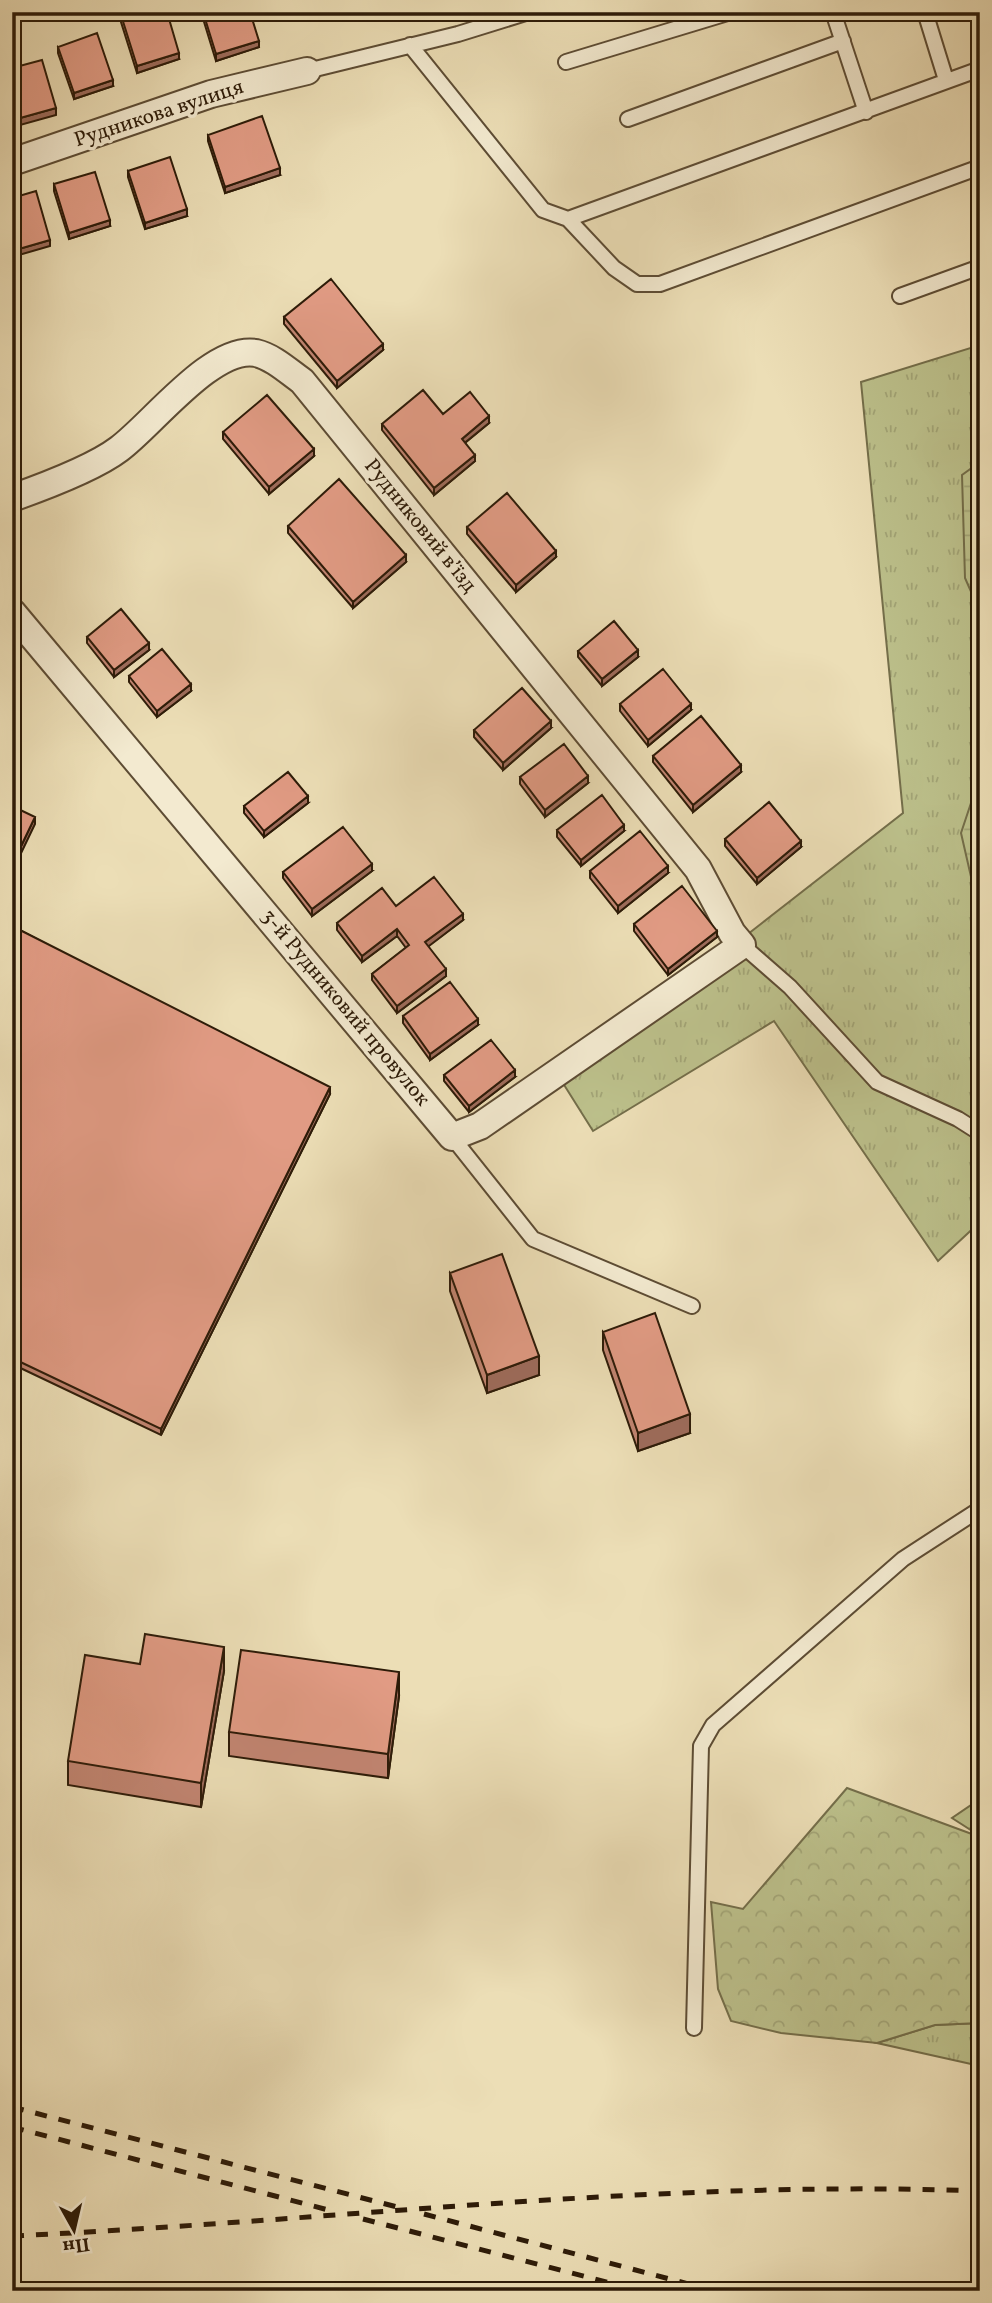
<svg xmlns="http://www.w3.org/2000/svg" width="992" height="2303" font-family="Vollkorn,serif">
<defs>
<pattern id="grass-tufts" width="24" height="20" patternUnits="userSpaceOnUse" patternTransform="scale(1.75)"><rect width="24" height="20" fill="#bcc08b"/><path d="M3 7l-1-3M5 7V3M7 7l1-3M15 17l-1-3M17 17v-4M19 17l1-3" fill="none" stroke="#a2a476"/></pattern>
<pattern id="forest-crowns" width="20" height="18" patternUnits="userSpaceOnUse" patternTransform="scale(1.75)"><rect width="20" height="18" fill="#bcc08b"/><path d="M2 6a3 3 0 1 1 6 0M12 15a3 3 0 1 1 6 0" fill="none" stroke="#a2a476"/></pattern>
<pattern id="wetland-marsh" width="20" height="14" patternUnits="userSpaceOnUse" patternTransform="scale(1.75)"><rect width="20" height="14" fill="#bcc08b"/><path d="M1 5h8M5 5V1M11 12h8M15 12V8" fill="none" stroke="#a2a476"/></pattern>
</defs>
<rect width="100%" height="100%" fill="#ecdeb6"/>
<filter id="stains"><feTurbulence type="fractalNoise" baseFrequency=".00286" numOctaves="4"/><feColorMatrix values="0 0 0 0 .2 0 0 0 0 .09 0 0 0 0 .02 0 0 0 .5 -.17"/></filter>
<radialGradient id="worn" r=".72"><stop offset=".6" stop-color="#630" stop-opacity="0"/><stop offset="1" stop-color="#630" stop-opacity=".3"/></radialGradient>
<path fill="url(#grass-tufts)" stroke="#746e4a" stroke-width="2" d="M980 345V1222L938 1261 774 1021 593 1131 561 1080 903 813 861 382Z
M980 1799V1836L952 1818Z
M980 2023V2066L877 2043 935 2025Z"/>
<path fill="url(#forest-crowns)" stroke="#746e4a" stroke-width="2" d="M847 1788 980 1837V2023L935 2025 877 2043 781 2033 731 2021 718 1989 711 1902 743 1909Z"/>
<path fill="url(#wetland-marsh)" stroke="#746e4a" stroke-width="2" d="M980 462V612L965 578 962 475Z
M980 776V916L961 833Z"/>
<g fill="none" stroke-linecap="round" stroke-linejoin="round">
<defs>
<path id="lane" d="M833 12 866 112
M925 12 946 80
M410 45 543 210 568 219 614 268 637 284H660L980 167
M566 62 731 12
M307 71 458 34 529 12
M628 119 843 41
M568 219 980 69
M900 296 980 267
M742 945 790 987 877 1082 958 1119 980 1133
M452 1137 533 1239 692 1306
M694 2028 701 1746 713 1725 903 1559 980 1509"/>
<path id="street" d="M12 162 211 94 307 71
M12 498C43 487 94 468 119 449 152 425 212 345 256 353 273 357 288 371 302 381L698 869 732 933 742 945 480 1126 452 1137 12 612"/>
</defs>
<use href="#lane" stroke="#5d4c34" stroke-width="18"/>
<use href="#street" stroke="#5d4c34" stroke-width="30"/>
<use href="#lane" stroke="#f3ead0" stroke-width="14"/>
<use href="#street" stroke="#f3ead0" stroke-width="26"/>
<path stroke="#2d1b08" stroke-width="5" stroke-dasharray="12 12" stroke-linecap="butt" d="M12 2107 401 2208
M12 2127 336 2212
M424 2214 715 2291
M363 2219 641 2291
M12 2236C335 2221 657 2179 980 2191"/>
</g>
<path fill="#c28572" stroke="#2d1b08" stroke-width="2" d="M201 12H250L259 47 216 61Z
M121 15 179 59 137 73 121 22Z
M58 47 113 86 74 99 58 53Z
M208 135 280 175 225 193 208 141Z
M128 171 187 216 145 229 128 177Z
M54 184 110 226 69 239 54 191Z
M284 317 383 350 337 388 284 324Z
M443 414 489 423 465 443 475 461 434 495 382 430V424Z
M223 432 314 456 269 494 223 439Z
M288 526 406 562 353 608 288 533Z
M467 527 556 557 516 592 467 534Z
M87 637 149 650 114 677 87 643Z
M578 651 638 657 602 686 578 657Z
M129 676 191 691 157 717 129 682Z
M620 704 691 710 648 746 620 711Z
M551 728 503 770 474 737V730Z
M653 756 741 772 693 812 653 762Z
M520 777 588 783 545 817 520 784Z
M308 803 264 837 244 813V806Z
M557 830 624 831 581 866 557 837Z
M725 839 801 847 757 884 725 846Z
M372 871 312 916 283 878V872Z
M590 871 668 873 618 913 590 878Z
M396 906 463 920 428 946 446 976 397 1013 372 980V974L406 948 397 936 362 962 337 930V923Z
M634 924 717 937 668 975 634 931Z
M12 926 330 1094 161 1435 12 1364Z
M403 1016 478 1025 430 1060 403 1023Z
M444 1075 515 1077 469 1112 444 1081Z
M450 1273 539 1375 487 1393 450 1291Z
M603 1332 690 1433 638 1451 603 1350Z
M140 1664 224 1671 201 1807 68 1785V1761Z
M399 1696 388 1778 229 1756V1732Z"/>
<path fill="#9e6c5c" stroke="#2d1b08" stroke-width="2" d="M259 41V47L216 61V54Z
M179 53V59L137 73V66Z
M113 80V86L74 99V93Z
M56 108V115L13 127V120Z
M280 168V175L225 193V187Z
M187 209V216L145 229V223Z
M110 220V226L69 239V233Z
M50 240V246L12 257V251Z
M383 344V350L337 388V381Z
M489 416V423L462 445V439Z
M314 449V456L269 494V487Z
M475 455V461L434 495V488Z
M556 551V557L516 592V585Z
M406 555V562L353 608V602Z
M149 643V650L114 677V670Z
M638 650V657L602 686V679Z
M191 684V691L157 717V711Z
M691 704V710L648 746V740Z
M551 721V728L503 770V763Z
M741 765V772L693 812V805Z
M588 776V783L545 817V810Z
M308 796V803L264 837V831Z
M35 817V824L12 872V865Z
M624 825V831L581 866V860Z
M801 841V847L757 884V878Z
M372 864V871L312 916V909Z
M668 866V873L618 913V906Z
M463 914V920L425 949V942Z
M397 929V936L362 962V956Z
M717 931V937L668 975V969Z
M446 969V976L397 1013V1006Z
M478 1019V1025L430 1060V1054Z
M515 1070V1077L469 1112V1106Z
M330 1087V1094L161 1435V1429Z
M539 1356V1375L487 1393V1375Z
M690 1414V1433L638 1451V1433Z
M224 1647V1671L201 1807V1783Z
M399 1672V1696L388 1778V1754Z"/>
<path fill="#e19b84" stroke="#2d1b08" stroke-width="2" d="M130 12H167L179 53 137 66 121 15Z
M203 12H250L259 41 216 54Z
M97 33 113 80 74 93 58 47Z
M42 60 56 108 13 120 12 68Z
M262 116 280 168 225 187 208 135Z
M170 157 187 209 145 223 128 171Z
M95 172 110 220 69 233 54 184Z
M36 191 50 240 12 251V198Z
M331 279 383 344 337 381 284 317Z
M423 390 443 414 470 392 489 416 462 439 475 455 434 488 382 424Z
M267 395 314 449 269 487 223 432Z
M339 479 406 555 353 602 288 526Z
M507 493 556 551 516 585 467 527Z
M121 609 149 643 114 670 87 637Z
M614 621 638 650 602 679 578 651Z
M162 649 191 684 157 711 129 676Z
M663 669 691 704 648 740 620 704Z
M522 688 551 721 503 763 474 730Z
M701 716 741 765 693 805 653 756Z
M564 744 588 776 545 810 520 777Z
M288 772 308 796 264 831 244 806Z
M602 795 624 825 581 860 557 830Z
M769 802 801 841 757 878 725 839Z
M12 806 35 817 12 865Z
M343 827 372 864 312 909 283 872Z
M640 831 668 866 618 906 590 871Z
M434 877 463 914 425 942 446 969 397 1006 372 974 409 945 397 929 362 956 337 923 382 888 396 906Z
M682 886 717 931 668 969 634 924Z
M12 926 330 1087 161 1429 12 1358Z
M450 982 478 1019 430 1054 403 1016Z
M491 1040 515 1070 469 1106 444 1075Z
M502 1254 539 1356 487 1375 450 1273Z
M655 1313 690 1414 638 1433 603 1332Z
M145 1634 224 1647 201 1783 68 1761 85 1655 140 1664Z
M241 1650 399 1672 388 1754 229 1732Z"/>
<g text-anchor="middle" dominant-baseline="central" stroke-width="7" stroke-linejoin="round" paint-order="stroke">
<g font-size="21" fill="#2d1b08" stroke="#f3ead0">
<text transform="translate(159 114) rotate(-18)">Рудникова вулиця</text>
<text transform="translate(420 526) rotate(51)">Рудниковий в’їзд</text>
<text transform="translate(345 1008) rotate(50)">3-й Рудниковий провулок</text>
</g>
</g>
<rect width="992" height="2303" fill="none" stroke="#ecdeb6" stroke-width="42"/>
<rect x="14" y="14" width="964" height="2275" fill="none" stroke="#2d1b08" stroke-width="3.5"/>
<rect x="21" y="21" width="950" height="2261" fill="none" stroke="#2d1b08" stroke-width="2"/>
<g transform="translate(74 2230) rotate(172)" stroke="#f3ead0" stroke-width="5" paint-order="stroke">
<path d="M0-5L12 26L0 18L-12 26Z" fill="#2d1b08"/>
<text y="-10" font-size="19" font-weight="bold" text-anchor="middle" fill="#2d1b08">Пн</text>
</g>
<rect width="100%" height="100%" filter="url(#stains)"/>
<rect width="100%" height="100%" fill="url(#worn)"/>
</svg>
